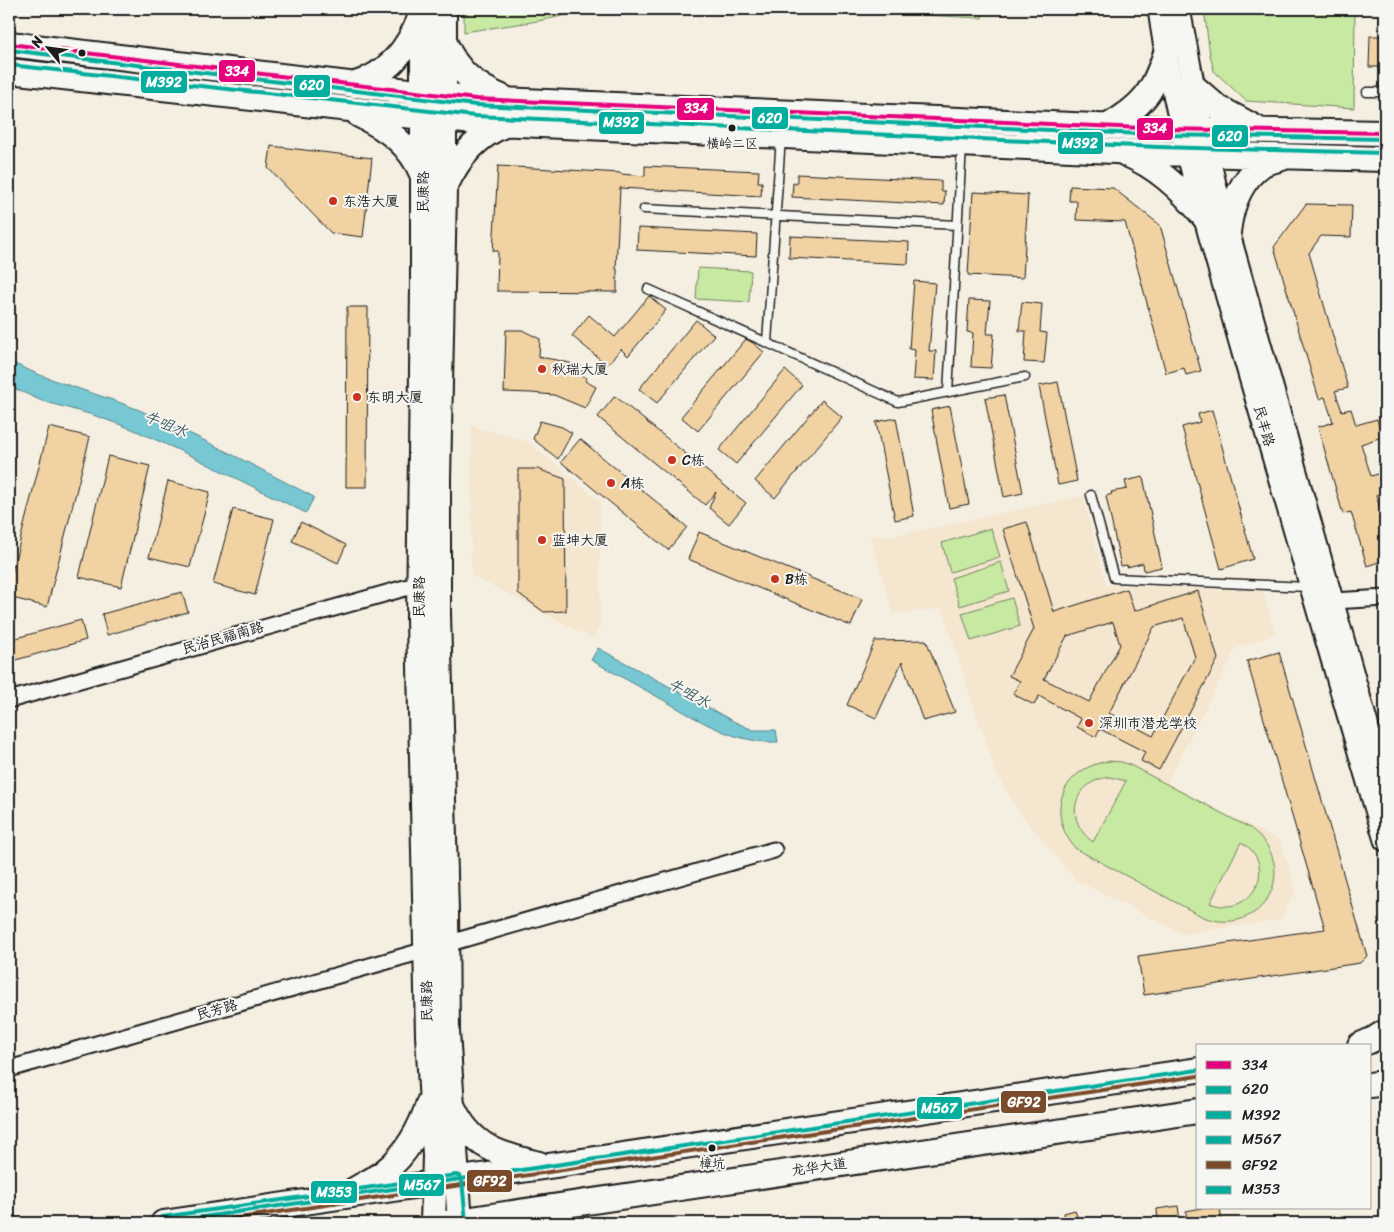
<svg xmlns="http://www.w3.org/2000/svg" width="1394" height="1232" font-family="Sriracha,'LXGW WenKai TC',sans-serif">
<rect width="100%" height="100%" fill="#f5efe2"/>
<filter id="ink" filterUnits="userSpaceOnUse"><feTurbulence type="fractalNoise" baseFrequency=".02" numOctaves="2"/><feDisplacementMap in="SourceGraphic" scale="10" xChannelSelector="R" yChannelSelector="G"/><feConvolveMatrix kernelMatrix="1 2 1 2 8 2 1 2 1" color-interpolation-filters="sRGB"/></filter>
<g filter="url(#ink)">
<path fill="#f4e6cf" d="M472 426 526 441 600 501V625L593 639 471 575Z
M1083 496 1106 585 1262 591 1276 634 1236 648 1167 783 1280 841 1296 890 1280 920 1183 934 1076 880 1023 817 997 776 942 609 893 614 870 535 894 536Z"/>
<path fill="#c7e9a2" stroke="#72825f" fill-rule="evenodd" d="M464 9H983L982 18 858 12 625 10 587 11 538 21 464 32Z
M1204 9H1356L1355 10 1354 108 1246 101 1214 71 1210 55Z
M698 268 751 271 749 302 696 299Z
M991 528 1000 557 950 572 942 543Z
M1001 562 1009 591 960 606 951 578Z
M1012 598 1020 626 971 641 962 613Z
M1110 761 1122 762 1132 766 1250 828C1303 866 1264 940 1203 917L1076 849C1044 813 1062 767 1110 761ZM1110 777 1126 781 1093 842C1063 820 1073 781 1110 777ZM1241 842C1280 864 1252 920 1210 903Z"/>
<path fill="#77c8d2" stroke="#538389" d="M9 361C50 382 94 392 137 409 197 435 256 467 314 497L306 513 187 454 132 429 93 415 42 401 9 386Z
M598 648 735 722 753 730H776L778 742C736 744 700 721 665 701 640 687 616 674 591 660Z"/>
<path fill="#f1d2a3" stroke="#1c1c1c" fill-rule="evenodd" d="M1370 36H1385V67H1369Z
M271 146 372 158 363 237 331 233 268 168Z
M498 166 621 173V174L645 176V166L759 171 758 182H762L761 196 620 188 616 269H617V292L497 291 498 251H493Z
M797 174 941 181V191H945L944 205 792 197 793 183 797 184Z
M1070 186 1113 188 1160 225 1201 371 1186 375 1184 368 1166 373 1125 222 1076 220 1077 201H1069Z
M973 192 1028 195 1023 278 968 275Z
M1306 204 1352 205 1351 237 1321 236 1309 253 1348 388 1335 391 1342 411 1351 409 1356 425 1377 419 1382 437 1361 444 1371 476 1385 472V492L1376 495 1385 525V560L1367 566 1351 512 1343 514 1318 427 1333 422 1325 397 1319 399 1274 247Z
M638 228 757 234 756 256 637 250Z
M790 236 909 242 908 264 789 258Z
M914 281 935 283 929 351H936L934 380 913 379 915 350 909 349Z
M649 296 666 310 628 356 621 349 607 365 572 336 589 315 615 337Z
M969 300 990 301 987 334H994L991 368 971 367 973 333 967 332Z
M1022 302 1042 304 1040 332 1047 333 1044 363 1024 362 1026 331H1019Z
M347 307H368L367 487H346Z
M696 320 714 335 657 403 639 389Z
M506 330H522L540 339 539 357 562 361 584 367 580 375 587 378 585 381 596 387 585 408 554 395 531 393 504 392Z
M746 339 753 343 764 352 698 431 681 417Z
M785 370 802 385 736 464 719 450Z
M1058 382 1077 481 1058 485 1039 386Z
M1004 395 1023 493 1004 497 985 398Z
M615 396 746 503 729 524 709 508 716 492 705 505 598 417Z
M822 400 842 417 775 498 755 481Z
M950 406 969 504 949 508 931 410Z
M1212 410 1253 559 1221 569 1182 427 1200 422 1198 414Z
M896 418 914 516 895 520 876 422Z
M540 421 562 427 572 433 558 459 533 439Z
M49 427 90 437 47 607 9 597V584Z
M580 439 687 527 668 550 561 462Z
M108 456 150 466 121 587 79 577Z
M518 469H538L565 479 566 611 544 612 518 593Z
M1143 477 1162 567 1144 571 1143 563 1127 567V565L1121 566 1106 496 1112 494 1111 492 1127 489 1125 481Z
M168 481 210 492 190 567 149 557Z
M233 509 274 519 255 595 213 584Z
M301 522 346 545 338 563 292 541Z
M1027 522 1054 612 1127 589 1134 611 1198 591 1218 659 1159 770 1141 761 1145 752 1100 729 1096 737 1077 727 1081 719 1039 696 1034 705 1013 694 1020 681 1009 676 1034 629 1003 529ZM1183 618 1195 657 1153 736 1109 713 1154 627ZM1113 622 1120 645 1089 702 1044 679 1067 636Z
M699 532 862 599 851 626 688 559Z
M182 592 188 612 107 635 102 614Z
M81 620 86 640 9 662V640Z
M926 640 955 712 923 721 902 662 876 718 847 705 875 641Z
M1279 652 1367 956 1360 963 1144 995 1138 956 1325 929 1247 661Z
M1178 1206 1180 1221 1158 1223 1157 1209Z
M1202 1208H1220L1222 1223H1187L1186 1211Z
M1075 1210 1079 1223H1066L1064 1213Z"/>
<g fill="none" stroke-linecap="round" stroke-linejoin="round">
<defs>
<path id="lane" d="M1367 92H1385
M644 209 957 225
M648 289 898 402 1025 377
M767 342 781 137
M948 392 962 146
M1091 495 1114 578 1308 587"/>
<path id="street" d="M1333 601 1385 598
M9 700 426 582
M446 944 774 850
M9 1069 426 950"/>
<path id="secondary" d="M1159 9C1175 126 1211 239 1243 353 1290 516 1337 678 1385 840
M1179 9 1202 130 1216 188 1385 788"/>
<path id="primary" d="M423 9V287L419 620 428 1035 435 1156 433 1223
M444 9V191L438 479V614L446 912 447 1032 460 1223
M445 43C457 72 476 86 504 98
M9 44 476 99 1165 129 1385 133
M9 71 394 114 475 122 1158 153 1385 159
M353 85C389 74 407 50 421 16
M1193 86 1217 107 1256 128
M359 115C388 129 410 145 422 174
M1108 126C1144 105 1153 92 1166 53
M1126 154C1159 167 1184 192 1205 218
M445 187C458 158 477 135 507 124
M1228 232C1231 206 1241 179 1263 164 1269 161 1276 160 1282 158
M1360 1045 1374 1039 1385 1032
M1370 1085 1385 1083
M453 1107C471 1147 500 1155 539 1164
M351 1192C361 1185 374 1180 384 1172 406 1155 421 1128 429 1102
M163 1223 1198 1070
M445 1223 1198 1111"/>
</defs>
<use href="#lane" stroke="#1c1c1c" stroke-width="11"/>
<use href="#street" stroke="#1c1c1c" stroke-width="19"/>
<use href="#secondary" stroke="#1c1c1c" stroke-width="25"/>
<use href="#primary" stroke="#1c1c1c" stroke-width="28"/>
<use href="#lane" stroke="#f6f6f2" stroke-width="8"/>
<use href="#street" stroke="#f6f6f2" stroke-width="15"/>
<use href="#secondary" stroke="#f6f6f2" stroke-width="21"/>
<use href="#primary" stroke="#f6f6f2" stroke-width="24"/>
<defs>
<path id="bus-1" d="M9 44 476 99 1165 129 1385 133"/>
<path id="bus-2" d="M9 50 476 105 1165 135 1385 139"/>
<path id="bus-3" d="M10 65 475 116 1158 147 1385 153"/>
<path id="bus-4" d="M163 1223 1198 1070"/>
<path id="bus-5" d="M204 1223 1198 1076"/>
<path id="bus-6" d="M162 1217 456 1175 460 1176 462 1180 466 1222"/>
</defs>
<use href="#bus-1" stroke="#f6f6f2" stroke-width="8"/>
<use href="#bus-2" stroke="#f6f6f2" stroke-width="8"/>
<use href="#bus-3" stroke="#f6f6f2" stroke-width="8"/>
<use href="#bus-4" stroke="#f6f6f2" stroke-width="8"/>
<use href="#bus-5" stroke="#f6f6f2" stroke-width="8"/>
<use href="#bus-6" stroke="#f6f6f2" stroke-width="8"/>
<use href="#bus-1" stroke="#e5007d" stroke-width="4"/>
<use href="#bus-2" stroke="#01ad9c" stroke-width="4"/>
<use href="#bus-3" stroke="#01ad9c" stroke-width="4"/>
<use href="#bus-4" stroke="#01ad9c" stroke-width="4"/>
<use href="#bus-5" stroke="#7a4b2a" stroke-width="4"/>
<use href="#bus-6" stroke="#01ad9c" stroke-width="4"/>
</g>
</g>
<g fill="#1c1c1c" stroke="#f6f6f2" stroke-width="2">
<circle cx="82" cy="53" r="4.5"/>
<circle cx="732" cy="128" r="4.5"/>
<circle cx="712" cy="1148" r="4.5"/>
</g>
<g fill="#c8321e" stroke="#f6f6f2" stroke-width="2">
<circle cx="333" cy="201" r="5"/>
<circle cx="542" cy="369" r="5"/>
<circle cx="357" cy="397" r="5"/>
<circle cx="672" cy="460" r="5"/>
<circle cx="611" cy="483" r="5"/>
<circle cx="542" cy="540" r="5"/>
<circle cx="775" cy="579" r="5"/>
<circle cx="1089" cy="723" r="5"/>
</g>
<g text-anchor="middle" dominant-baseline="central" stroke-width="4" stroke-linejoin="round" paint-order="stroke">
<g font-size="13" fill="#1c1c1c" stroke="#f6f6f2">
<text x="732" y="143">横岭二区</text>
<text x="712" y="1163">樟坑</text>
</g>
<g font-size="14" fill="#1c1c1c" stroke="#f6f6f2">
<text transform="translate(423 192) rotate(-90)">民康路</text>
<text transform="translate(1264 426) rotate(74)">民丰路</text>
<text transform="translate(419 597) rotate(-90)">民康路</text>
<text transform="translate(223 638) rotate(-16)">民治民福南路</text>
<text transform="translate(427 1001) rotate(-91)">民康路</text>
<text transform="translate(217 1010) rotate(-16)">民芳路</text>
<text transform="translate(819 1167) rotate(-8)">龙华大道</text>
</g>
<g font-size="14" fill="#1c1c1c" stroke="#f6f6f2" text-anchor="start">
<text x="343" y="201">东浩大厦</text>
<text x="552" y="369">秋瑞大厦</text>
<text x="367" y="397">东明大厦</text>
<text x="682" y="460">C栋</text>
<text x="621" y="483">A栋</text>
<text x="552" y="540">蓝坤大厦</text>
<text x="785" y="579">B栋</text>
<text x="1099" y="723">深圳市潜龙学校</text>
</g>
<g font-size="15" font-style="italic" fill="#3c585c" stroke="#f6f6f2">
<text transform="translate(166 424) rotate(23)">牛咀水</text>
<text transform="translate(689 693) rotate(29)">牛咀水</text>
</g>
</g>
<g stroke="#f6f6f2" stroke-width="2">
<rect x="218" y="59" width="38" height="24" rx="5" fill="#e5007d"/>
<rect x="140" y="70" width="48" height="24" rx="5" fill="#01ad9c"/>
<rect x="293" y="74" width="38" height="24" rx="5" fill="#01ad9c"/>
<rect x="676" y="97" width="39" height="24" rx="5" fill="#e5007d"/>
<rect x="751" y="106" width="38" height="24" rx="5" fill="#01ad9c"/>
<rect x="598" y="111" width="47" height="24" rx="5" fill="#01ad9c"/>
<rect x="1136" y="117" width="38" height="24" rx="5" fill="#e5007d"/>
<rect x="1211" y="124" width="38" height="24" rx="5" fill="#01ad9c"/>
<rect x="1057" y="131" width="47" height="24" rx="5" fill="#01ad9c"/>
<rect x="1000" y="1090" width="47" height="24" rx="5" fill="#7a4b2a"/>
<rect x="916" y="1096" width="47" height="24" rx="5" fill="#01ad9c"/>
<rect x="466" y="1169" width="47" height="24" rx="5" fill="#7a4b2a"/>
<rect x="398" y="1173" width="47" height="24" rx="5" fill="#01ad9c"/>
<rect x="310" y="1180" width="48" height="24" rx="5" fill="#01ad9c"/>
</g>
<g font-size="14" text-anchor="middle" font-weight="bold" fill="#fff">
<text x="237" y="76">334</text>
<text x="164" y="87">M392</text>
<text x="312" y="90">620</text>
<text x="696" y="113">334</text>
<text x="770" y="123">620</text>
<text x="621" y="127">M392</text>
<text x="1155" y="133">334</text>
<text x="1230" y="141">620</text>
<text x="1080" y="148">M392</text>
<text x="1024" y="1107">GF92</text>
<text x="939" y="1113">M567</text>
<text x="490" y="1186">GF92</text>
<text x="422" y="1190">M567</text>
<text x="334" y="1197">M353</text>
</g>
<rect width="1394" height="1232" fill="none" stroke="#f6f6f2" stroke-width="30"/>
<rect x="15" y="15" width="1364" height="1202" fill="none" stroke="#1c1c1c" stroke-width="2" filter="url(#ink)"/>
<rect x="1196" y="1044" width="175" height="165" fill="#f6f6f2" stroke="#9f9f9c"/>
<rect x="1206" y="1061" width="25" height="8" fill="#e5007d" stroke="#9f9f9c"/>
<text x="1242" y="1070" font-size="15" fill="#1c1c1c">334</text>
<rect x="1206" y="1086" width="25" height="8" fill="#01ad9c" stroke="#9f9f9c"/>
<text x="1242" y="1094" font-size="15" fill="#1c1c1c">620</text>
<rect x="1206" y="1111" width="25" height="8" fill="#01ad9c" stroke="#9f9f9c"/>
<text x="1242" y="1120" font-size="15" fill="#1c1c1c">M392</text>
<rect x="1206" y="1136" width="25" height="8" fill="#01ad9c" stroke="#9f9f9c"/>
<text x="1242" y="1144" font-size="15" fill="#1c1c1c">M567</text>
<rect x="1206" y="1161" width="25" height="8" fill="#7a4b2a" stroke="#9f9f9c"/>
<text x="1242" y="1170" font-size="15" fill="#1c1c1c">GF92</text>
<rect x="1206" y="1186" width="25" height="8" fill="#01ad9c" stroke="#9f9f9c"/>
<text x="1242" y="1194" font-size="15" fill="#1c1c1c">M353</text>
<g transform="translate(48 48) rotate(299)" stroke="#f6f6f2" stroke-width="4" paint-order="stroke">
<path d="M0-4L9 19L0 12L-9 19Z" fill="#1c1c1c"/>
<text y="-8" font-size="14" font-weight="bold" text-anchor="middle" fill="#1c1c1c">N</text>
</g>
</svg>
